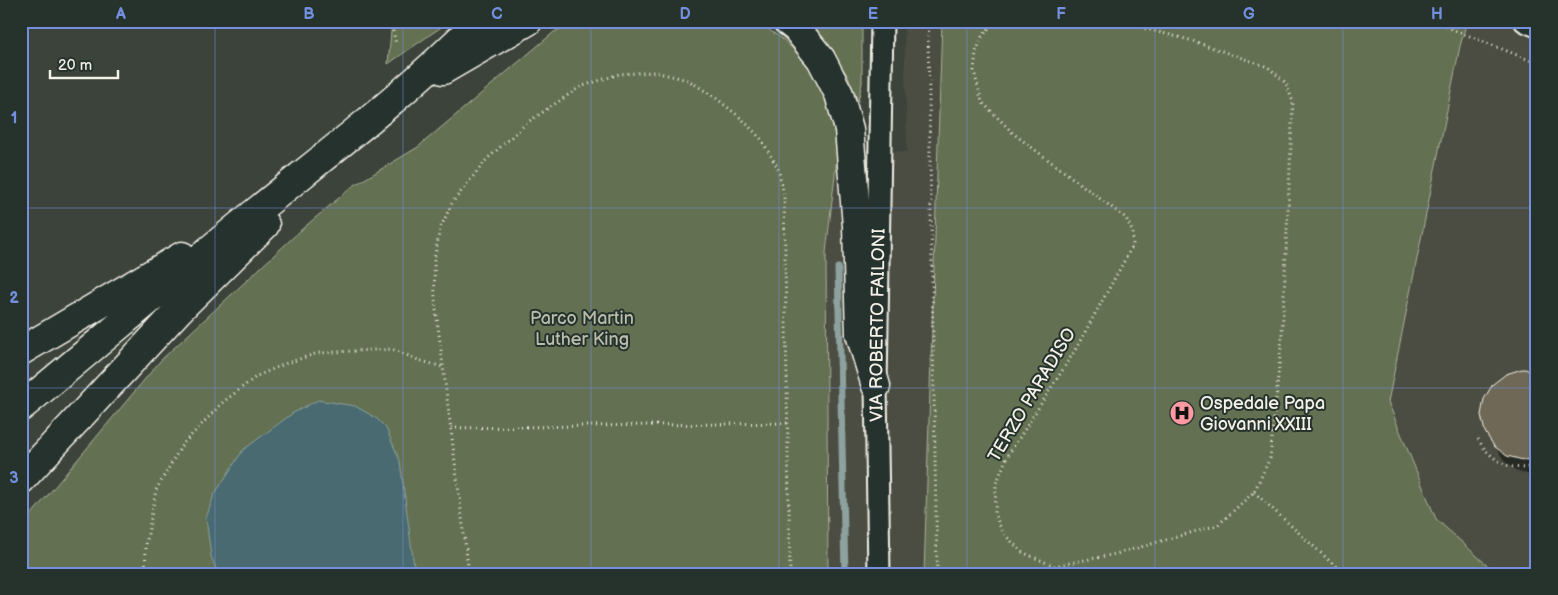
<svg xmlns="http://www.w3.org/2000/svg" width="1558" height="595" font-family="'Balsamiq Sans',sans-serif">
<rect width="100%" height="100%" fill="#3c433a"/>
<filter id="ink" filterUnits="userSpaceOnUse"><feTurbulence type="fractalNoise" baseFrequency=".02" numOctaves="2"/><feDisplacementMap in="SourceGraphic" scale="10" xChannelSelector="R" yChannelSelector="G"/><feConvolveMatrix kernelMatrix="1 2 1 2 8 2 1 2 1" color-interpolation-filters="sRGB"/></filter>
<g filter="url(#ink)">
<path fill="#4b4e43" d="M904 21H1503L1537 36V574H828L826 253 838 148 907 152Z"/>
<path fill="#637051" stroke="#acb09c" d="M392 21H450L388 64Z
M577 21H756L784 40 810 67 828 105 838 148 826 253 828 574H21V527L161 360 301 230 353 186 418 147 554 32Z
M805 21H862V83L858 101 848 76 813 27Z
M942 21H1467L1460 46 1388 402 1436 519 1497 574H924Z"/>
<path fill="#496b6f" stroke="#8da19f" d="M318 400 355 406 376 418 386 428 400 461 415 574H218L211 556 206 518 214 495 243 450 293 413Z"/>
<path fill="#0007" d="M1537 371V475L1533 476 1517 471 1505 462 1486 431Z"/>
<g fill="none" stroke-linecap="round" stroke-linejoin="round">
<path stroke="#8da19f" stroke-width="7" d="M838 268 845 574"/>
</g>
<path fill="#6f6857" stroke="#f4f1e8" d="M1522 369 1537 370V459L1523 460 1507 456 1494 446 1485 432 1481 415 1484 399 1493 384 1506 374Z"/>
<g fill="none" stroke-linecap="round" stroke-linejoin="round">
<defs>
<g id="minor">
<path d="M1525 21 1537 26"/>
<path id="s1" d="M879 574 876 386 882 21"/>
</g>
<path id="highway" d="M787 21 796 28 821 59 839 94 849 129 857 226 860 334 876 386
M443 70 528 21
M21 351 182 256
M21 407C100 342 178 275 257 211 332 150 410 91 478 21
M21 480 180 309 265 225"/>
</defs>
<use href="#minor" stroke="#f4f1e8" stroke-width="25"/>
<use href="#highway" stroke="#f4f1e8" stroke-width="31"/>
<path stroke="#f4f1e8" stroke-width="3" stroke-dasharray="1 4" stroke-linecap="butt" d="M391 21 396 44
M930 21 928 35 937 574
M995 21 982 37 976 52 974 71 982 102 1014 134 1126 218 1133 233V245L1074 352 1007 457 996 484 995 515 1003 533 1022 552 1054 566 1116 554 1218 525 1254 492 1270 458 1282 337 1293 102 1286 83 1268 67 1193 41 1116 21
M1432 21 1537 63
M451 428 788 423
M1478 439C1490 460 1512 474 1537 465
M1254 492 1344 574
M145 574 146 545 156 490 182 445 222 403 257 376 287 363 318 353 392 349 418 360 443 367
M469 574 435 302 434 260 440 229 452 203 487 159 528 122 580 87 619 74 655 72 688 80 716 98 742 119 761 139 778 168 784 194 790 574"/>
<use href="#minor" stroke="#26332d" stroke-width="21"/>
<use href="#highway" stroke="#26332d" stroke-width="28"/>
</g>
</g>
<path fill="none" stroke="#738fde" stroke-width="1" stroke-opacity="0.55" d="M215 21V574M403 21V574M591 21V574M779 21V574M967 21V574M1155 21V574M1343 21V574M21 208H1537M21 388H1537"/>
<defs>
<symbol id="hospital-disc" viewBox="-11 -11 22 22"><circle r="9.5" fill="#ff9aa2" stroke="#26332d"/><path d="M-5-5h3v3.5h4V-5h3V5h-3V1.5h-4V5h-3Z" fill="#111"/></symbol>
</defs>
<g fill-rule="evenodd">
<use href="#hospital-disc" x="1168" y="399" width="28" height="28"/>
</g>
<g text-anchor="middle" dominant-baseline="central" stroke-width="4" stroke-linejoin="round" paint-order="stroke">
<g font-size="18" fill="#babdac" stroke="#26332d">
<text x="582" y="318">Parco Martin<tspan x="582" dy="21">Luther King</tspan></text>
</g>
<g font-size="18" fill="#f4f1e8" stroke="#26332d">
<text stroke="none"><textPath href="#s1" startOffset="249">VIA ROBERTO FAILONI</textPath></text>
<text transform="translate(1032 395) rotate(-59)">TERZO PARADISO</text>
</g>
<g font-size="18" fill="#f4f1e8" stroke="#26332d" text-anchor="start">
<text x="1200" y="403">Ospedale Papa<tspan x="1200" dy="21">Giovanni XXIII</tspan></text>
</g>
</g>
<rect width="1558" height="595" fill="none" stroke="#26332d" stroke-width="55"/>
<path d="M50 70v8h68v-8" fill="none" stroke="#f4f1e8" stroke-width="2.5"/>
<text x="58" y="70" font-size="15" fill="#f4f1e8" stroke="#26332d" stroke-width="4" paint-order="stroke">20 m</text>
<rect x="28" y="28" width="1502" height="540" fill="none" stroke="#738fde" stroke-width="2"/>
<g font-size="16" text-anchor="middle" font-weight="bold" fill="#738fde">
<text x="121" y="19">A</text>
<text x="309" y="19">B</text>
<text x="497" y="19">C</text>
<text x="685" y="19">D</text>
<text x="873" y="19">E</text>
<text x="1061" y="19">F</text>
<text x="1249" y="19">G</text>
<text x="1437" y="19">H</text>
<text x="14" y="123">1</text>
<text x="14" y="303">2</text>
<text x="14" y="483">3</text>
</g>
</svg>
